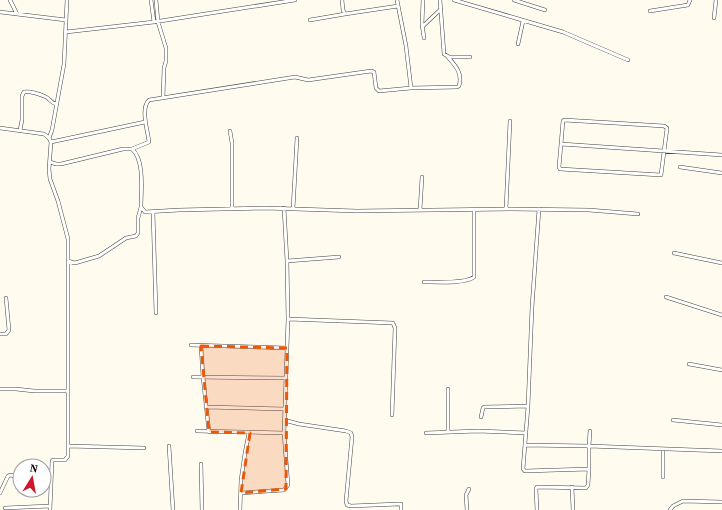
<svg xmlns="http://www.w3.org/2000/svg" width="722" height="510" font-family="'Source Serif 4',serif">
<rect width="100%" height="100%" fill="#fffbef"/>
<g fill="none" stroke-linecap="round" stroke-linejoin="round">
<defs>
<path id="minor" d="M10 0 17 14
M151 0 154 22
M156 0 158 22 166 48V61L164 68 163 98
M342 0 343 10 345 14 398 6
M397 0 406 46 411 88
M423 0 422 24 424 38
M440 0 444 54 449 57H470
M454 0 563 32 628 60
M514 0 545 10
M650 11 688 5 690 0
M0 12 66 20
M714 18 716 0
M310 20 345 14
M422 27 441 9
M66 32 154 22 295 0
M518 44 523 21
M564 120 664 126 667 128 661 175 560 169 559 167 563 121Z
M0 128 44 134 49 138 51 142 49 169 50 179 58 201 68 239V456L65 460H53L52 461 50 510
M20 130 22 120V96L24 92C30 91 40 94 46 97 50 99 51 103 56 104
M230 131 232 143V209
M49 138 52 130 64 64 67 0
M51 142 145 122
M561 144 722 155
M132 149 149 142C148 131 140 109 149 100L295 77 308 80 371 71 374 72 376 88 379 91 411 88 457 87 459 86C463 73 455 65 447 56
M50 162 56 164H61L123 149H132C145 160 141 192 141 207L145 212 179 210 265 208 357 211 512 209 589 210 638 214
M680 167 722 173
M293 209 297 138
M506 209 510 121
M420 210 422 177
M153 212 156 313
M674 253 722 263
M68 261 75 263 99 256 126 238 136 236 138 233V218L141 207
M287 261 339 257
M424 282C435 282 465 284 474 277V210
M666 297 722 315
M288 319 393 323 395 328 392 415
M0 334H6L9 330 6 298
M191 345 287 348
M201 346 203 377 209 432
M689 364 722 370
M193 377 286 378
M0 389H16L34 391H68
M448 389V432
M206 407 285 409
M481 417 483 408 484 407 528 406
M284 420 299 424 346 431 351 433 352 437 346 501 347 505 351 506 399 504H401V510
M673 420 722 425
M197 431 284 433
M590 431 589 446 722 451
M426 433 478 431 526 433
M525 445 589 446V469
M68 446 144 448
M169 446 173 510
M663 449V477
M201 464 202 510
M44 476H51
M572 487 573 510
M0 493 8 476 10 475 20 477
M241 493 284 490 288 485 284 433 288 319 287 261 284 208
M5 508 50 506
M240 510 241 480 245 453 249 433
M467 510 466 495 469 489
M537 510 536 489 537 487 586 488 588 485 589 469 525 471 523 469 528 406 532 307 539 209
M670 510 673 506 683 501 722 502"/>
</defs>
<use href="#minor" stroke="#414141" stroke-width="4"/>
<use href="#minor" stroke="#fff" stroke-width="3"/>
</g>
<path fill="#e8590c" fill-opacity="0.2" stroke="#e8590c" stroke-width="3" stroke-dasharray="8 5" stroke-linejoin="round" d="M201 346 287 348 286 489 241 493 250 433 209 432Z"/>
<g transform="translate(32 478) rotate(11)"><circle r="19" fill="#ffffff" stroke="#9f9f9f"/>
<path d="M0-3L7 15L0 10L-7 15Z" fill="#ce172a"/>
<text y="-6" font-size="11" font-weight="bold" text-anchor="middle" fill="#0e0e0e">N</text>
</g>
</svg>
